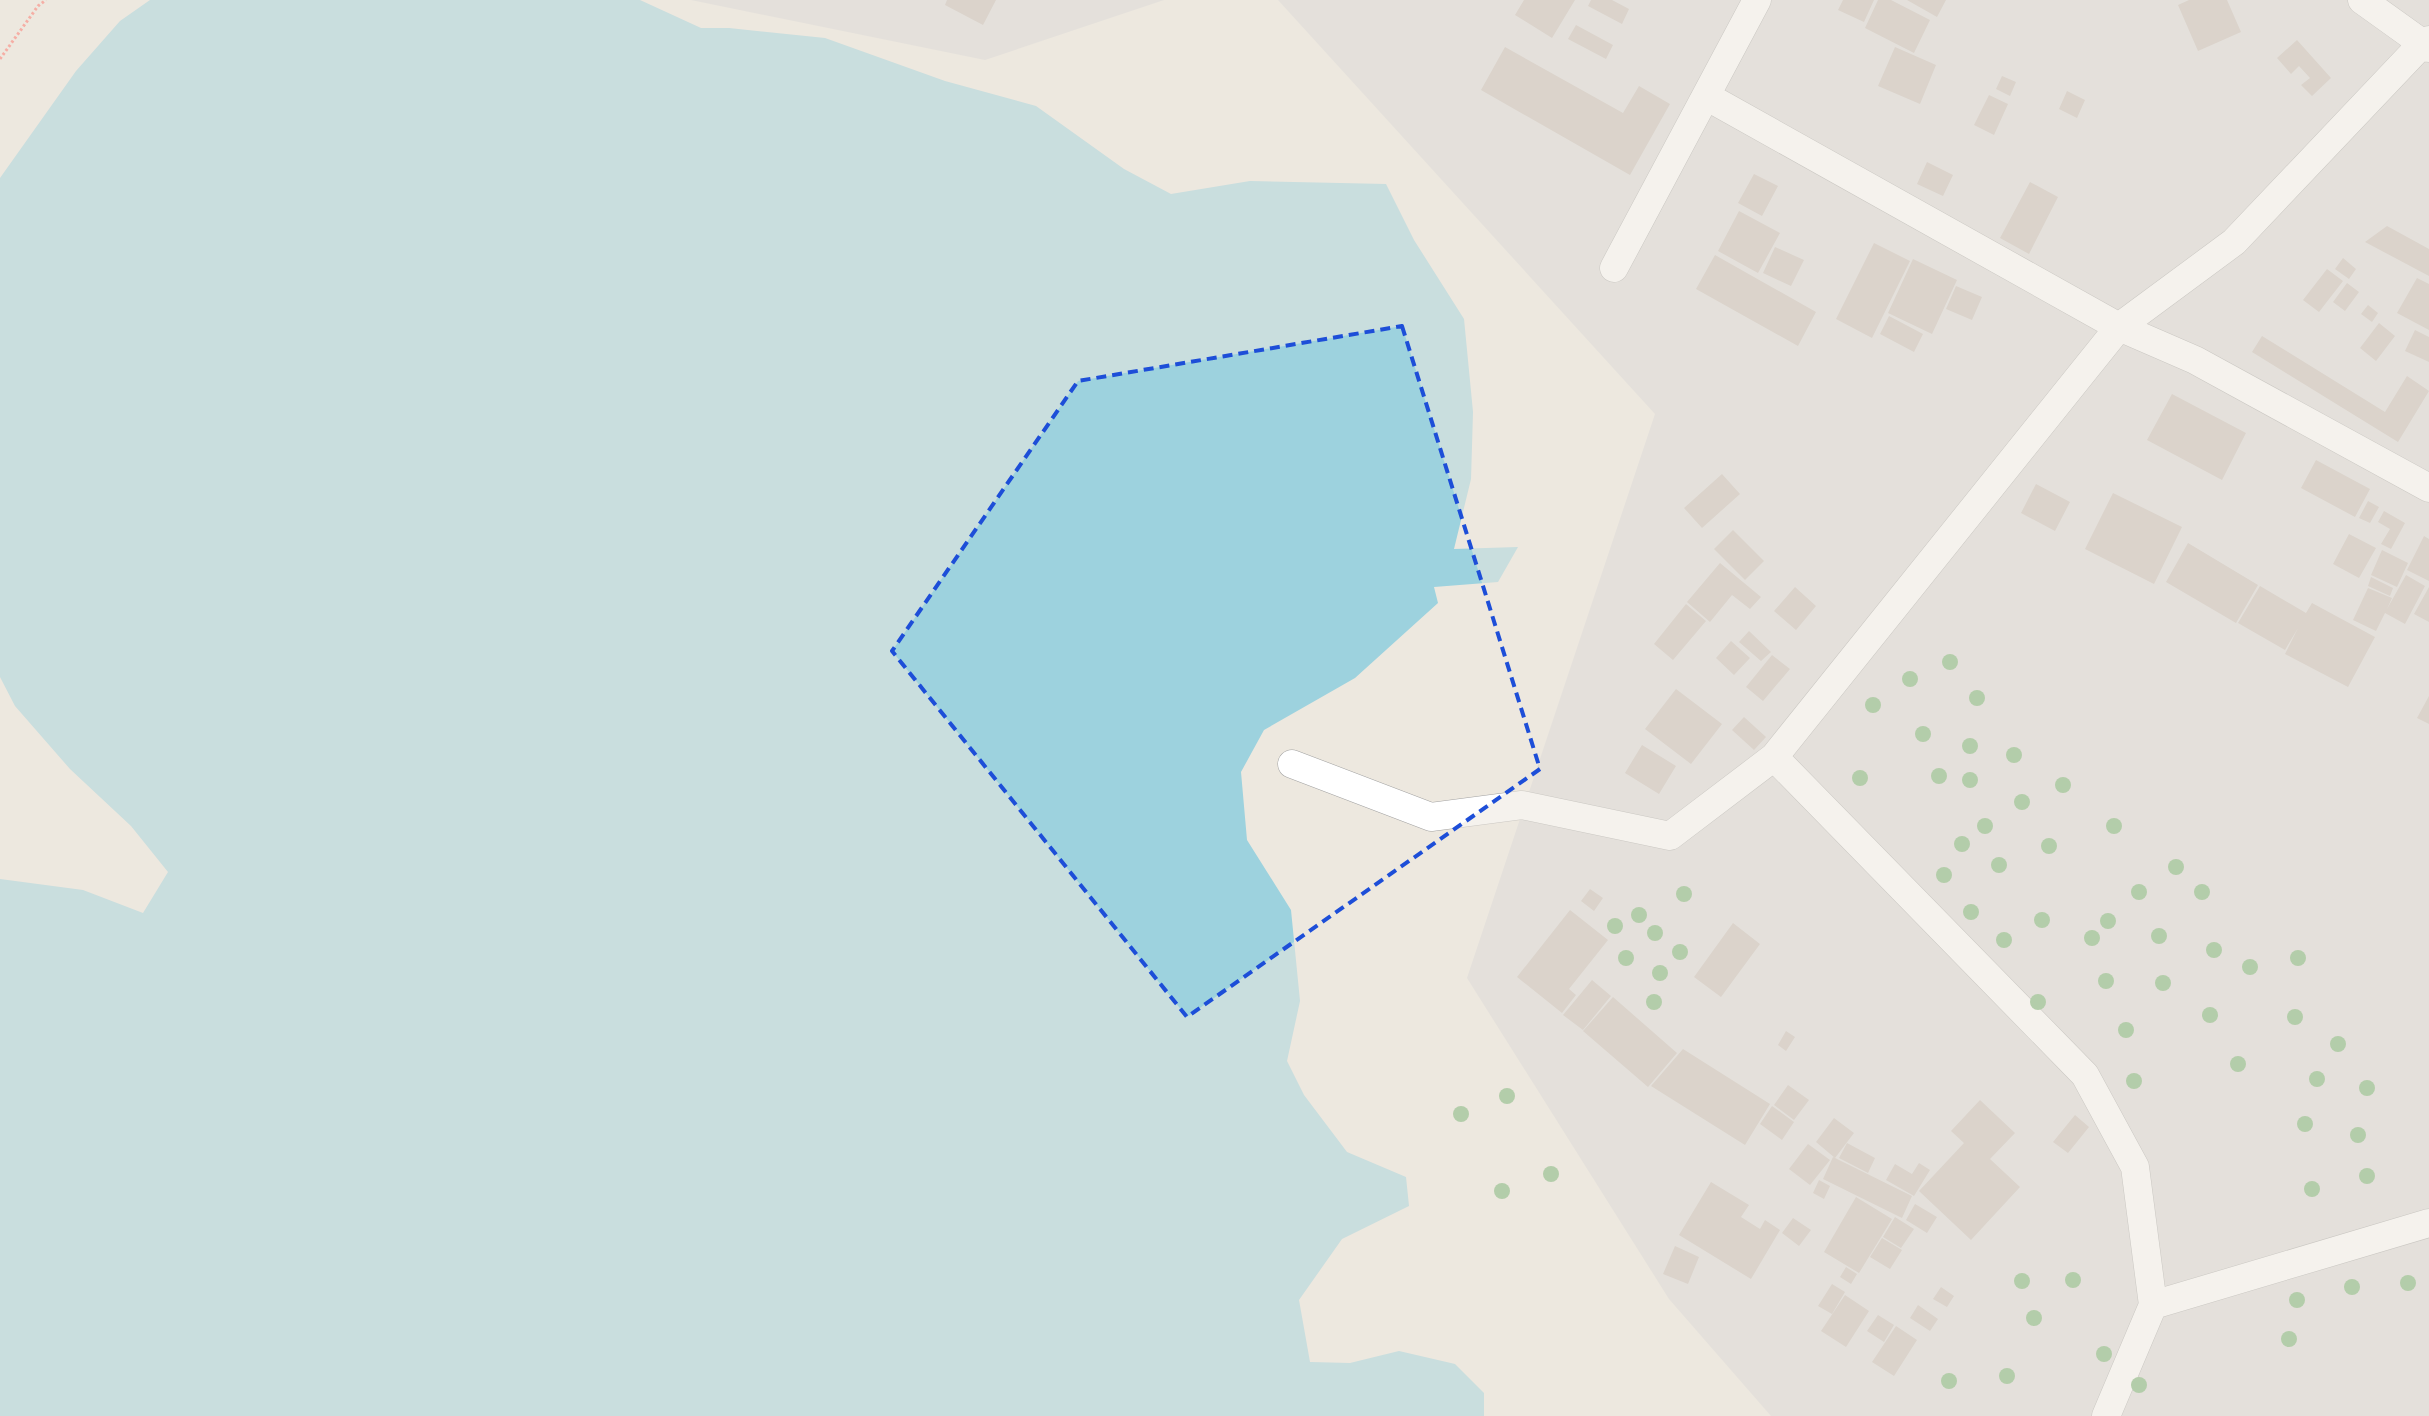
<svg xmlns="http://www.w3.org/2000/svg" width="2429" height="1416" font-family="'Titillium Web',sans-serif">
<rect width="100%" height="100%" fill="#ede8df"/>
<path fill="#d9d8d8" d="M691 0H1164L985 60Z
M1278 0H2429V1416H1771L1669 1299 1467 978 1655 414Z"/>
<path fill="#9dd2de" d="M150 0H640L701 28H729L825 38 945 81 1036 106 1124 169 1171 194 1250 181 1386 184 1414 240 1464 319 1473 412 1471 479 1454 549 1518 547 1498 582 1434 587 1438 603 1355 678 1264 730 1241 772 1247 840 1291 910 1300 1001 1287 1061 1304 1095 1347 1152 1406 1177 1409 1206 1342 1239 1299 1300 1310 1362 1350 1363 1399 1351 1455 1364 1484 1393V1416H0V879L83 890 143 913 168 872 131 826 70 769 15 706 0 677V178L76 71 120 21Z"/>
<path fill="#c5bab3" d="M947 0H996L983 25 945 5Z
M1524 0H1575L1552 38 1515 15Z
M1591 0H1612L1629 9 1622 24 1588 6Z
M1843 0H1874L1864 22 1838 10Z
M1878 0H1891L1930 20 1914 53 1865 28Z
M1907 0H1946L1937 17Z
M2189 0H2227L2241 32 2198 51 2178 5Z
M1576 25 1613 45 1606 59 1568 39Z
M2297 40 2331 78 2312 96 2301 85 2310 78 2299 66 2291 74 2277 58Z
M1505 47 1623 113 1639 86 1670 104 1630 175 1481 90Z
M1895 47 1936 65 1920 104 1878 86Z
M2002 76 2016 82 2010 96 1996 89Z
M2067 91 2085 100 2077 118 2059 109Z
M1989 95 2008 104 1994 135 1974 125Z
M1927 162 1953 175 1943 196 1917 184Z
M1754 174 1778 186 1762 216 1738 203Z
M2030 182 2058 197 2029 254 2000 238Z
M1739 211 1780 233 1758 273 1718 251Z
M2387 226 2429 249V276L2365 242Z
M1874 243 1910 261 1872 338 1836 319Z
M1775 247 1804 260 1791 286 1763 273Z
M1715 255 1816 312 1798 346 1696 289Z
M2343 258 2356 269 2349 279 2335 269Z
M1913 259 1957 280 1932 334 1888 313Z
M2327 269 2343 281 2319 312 2303 300Z
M2417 278 2429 284V330L2397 313Z
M2347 283 2359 292 2345 311 2333 302Z
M1956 286 1982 297 1972 320 1946 309Z
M2368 305 2378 313 2372 322 2361 314Z
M1889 316 1923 334 1914 352 1880 334Z
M2379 323 2395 336 2376 361 2360 348Z
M2415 330 2429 337V362L2405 351Z
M2262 336 2385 412 2407 376 2429 391 2398 442 2252 352Z
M2172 394 2246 433 2222 480 2147 440Z
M2316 460 2370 489 2355 517 2301 488Z
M1722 474 1740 494 1702 528 1684 508Z
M2036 484 2070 502 2055 531 2021 513Z
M2113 493 2182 527 2154 584 2085 549Z
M2368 501 2379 507 2370 523 2359 518Z
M2384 511 2405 523 2391 549 2381 544 2390 529 2378 522Z
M1733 530 1764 561 1745 580 1714 549Z
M2349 534 2376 548 2359 578 2333 564Z
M2424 536 2429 539V581L2407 570Z
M2188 543 2258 585 2236 623 2166 582Z
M2382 550 2408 563 2397 587 2371 575Z
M1720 563 1761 597 1750 609 1732 595 1710 622 1687 602Z
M2406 575 2425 586 2405 624 2385 613 2376 631 2353 620 2368 588 2392 598 2387 609Z
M2371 577 2393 588 2390 596 2368 586Z
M2260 586 2306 613 2312 603 2375 637 2348 687 2285 654 2298 628 2285 650 2238 623Z
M1795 587 1816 606 1796 630 1774 611Z
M2429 587V622L2414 614Z
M1686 604 1706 621 1673 660 1654 644Z
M1749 631 1771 652 1761 661 1739 642Z
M1731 641 1750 658 1734 675 1716 658Z
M1772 655 1790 669 1763 701 1746 687Z
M1676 689 1722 724 1691 764 1645 729Z
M2429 696V724L2417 718Z
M1744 717 1766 737 1754 750 1732 730Z
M1642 745 1676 766 1659 794 1625 773Z
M1590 889 1603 898 1594 911 1581 901Z
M1570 910 1608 940 1569 989 1576 995 1562 1013 1517 977Z
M1733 923 1760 944 1721 997 1694 977Z
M1592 980 1611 996 1583 1030 1563 1015Z
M1613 997 1677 1053 1648 1087 1583 1031Z
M1786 1031 1795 1037 1786 1051 1778 1045Z
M1683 1049 1770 1104 1745 1145 1651 1086Z
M1788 1085 1809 1100 1794 1120 1774 1105Z
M1980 1100 2015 1133 1990 1159 2020 1187 1971 1240 1919 1191 1964 1143 1951 1131Z
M1772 1106 1794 1122 1782 1140 1760 1124Z
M2075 1115 2089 1127 2068 1153 2053 1142Z
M1834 1118 1854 1133 1835 1158 1816 1142Z
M1847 1143 1875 1158 1868 1173 1839 1158Z
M1808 1144 1830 1160 1810 1185 1789 1169Z
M1833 1157 1912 1196 1902 1218 1823 1179Z
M1919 1163 1930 1170 1914 1196 1886 1180 1895 1164 1912 1174Z
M1819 1180 1830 1186 1824 1199 1813 1193Z
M1711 1182 1749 1205 1741 1217 1760 1229 1765 1220 1780 1230 1751 1279 1679 1235Z
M1856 1197 1892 1219 1859 1273 1824 1252Z
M1915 1204 1937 1217 1927 1233 1906 1220Z
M1895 1217 1914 1229 1901 1248 1883 1237Z
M1793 1218 1811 1230 1799 1246 1782 1233Z
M1882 1238 1902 1250 1890 1269 1870 1257Z
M1675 1246 1699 1257 1688 1284 1663 1274Z
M1846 1267 1857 1274 1851 1284 1840 1277Z
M1832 1284 1845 1292 1832 1314 1818 1306Z
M1941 1287 1954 1296 1947 1307 1933 1299Z
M1845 1295 1869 1311 1846 1347 1821 1331Z
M1918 1305 1938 1319 1930 1331 1910 1318Z
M1878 1315 1894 1325 1884 1342 1867 1331Z
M1896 1326 1917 1340 1894 1376 1872 1362Z"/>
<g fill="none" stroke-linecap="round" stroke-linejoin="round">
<defs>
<path id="street" d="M2362 0 2429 48
M1706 96 2119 327 2195 360 2429 488
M1614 268 1757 0
M1774 757 2085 1075 2135 1167 2153 1305 2106 1416
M1292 764 1431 817 1522 805 1670 836 1774 757 2119 327 2234 242 2422 44 2429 40
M2153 1305 2429 1223"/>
</defs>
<use href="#street" stroke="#a2a2a2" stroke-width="29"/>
<path stroke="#ff685f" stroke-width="3" stroke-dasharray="2.5 2.5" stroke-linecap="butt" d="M0 59 38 6 46 0"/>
<use href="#street" stroke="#fff" stroke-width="28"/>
</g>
<g fill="#6ead6a">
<circle cx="1950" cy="662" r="8"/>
<circle cx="1910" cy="679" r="8"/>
<circle cx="1977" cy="698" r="8"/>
<circle cx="1873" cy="705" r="8"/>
<circle cx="1923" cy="734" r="8"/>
<circle cx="1970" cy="746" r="8"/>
<circle cx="2014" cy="755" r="8"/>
<circle cx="1939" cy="776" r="8"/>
<circle cx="1860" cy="778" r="8"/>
<circle cx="1970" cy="780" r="8"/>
<circle cx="2063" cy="785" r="8"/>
<circle cx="2022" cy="802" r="8"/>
<circle cx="1985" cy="826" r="8"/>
<circle cx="2114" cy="826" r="8"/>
<circle cx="1962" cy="844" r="8"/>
<circle cx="2049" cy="846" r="8"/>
<circle cx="1999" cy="865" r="8"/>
<circle cx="2176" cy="867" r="8"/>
<circle cx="1944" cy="875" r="8"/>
<circle cx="2139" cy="892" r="8"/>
<circle cx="2202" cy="892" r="8"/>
<circle cx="1684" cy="894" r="8"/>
<circle cx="1971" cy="912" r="8"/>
<circle cx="1639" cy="915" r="8"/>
<circle cx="2042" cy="920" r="8"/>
<circle cx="2108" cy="921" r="8"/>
<circle cx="1615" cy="926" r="8"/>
<circle cx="1655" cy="933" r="8"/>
<circle cx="2159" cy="936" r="8"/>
<circle cx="2092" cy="938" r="8"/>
<circle cx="2004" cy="940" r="8"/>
<circle cx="2214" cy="950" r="8"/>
<circle cx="1680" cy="952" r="8"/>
<circle cx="1626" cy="958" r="8"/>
<circle cx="2298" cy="958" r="8"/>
<circle cx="2250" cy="967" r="8"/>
<circle cx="1660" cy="973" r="8"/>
<circle cx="2106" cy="981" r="8"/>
<circle cx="2163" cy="983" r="8"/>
<circle cx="1654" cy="1002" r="8"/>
<circle cx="2038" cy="1002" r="8"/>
<circle cx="2210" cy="1015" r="8"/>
<circle cx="2295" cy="1017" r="8"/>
<circle cx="2126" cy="1030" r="8"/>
<circle cx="2338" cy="1044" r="8"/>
<circle cx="2238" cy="1064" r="8"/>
<circle cx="2317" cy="1079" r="8"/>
<circle cx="2134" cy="1081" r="8"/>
<circle cx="2367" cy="1088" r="8"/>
<circle cx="1507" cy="1096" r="8"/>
<circle cx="1461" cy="1114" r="8"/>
<circle cx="2305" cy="1124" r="8"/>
<circle cx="2358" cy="1135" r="8"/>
<circle cx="1551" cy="1174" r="8"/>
<circle cx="2367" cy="1176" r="8"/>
<circle cx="2312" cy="1189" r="8"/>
<circle cx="1502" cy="1191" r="8"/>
<circle cx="2073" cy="1280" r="8"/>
<circle cx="2022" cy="1281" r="8"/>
<circle cx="2408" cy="1283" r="8"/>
<circle cx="2352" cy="1287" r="8"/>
<circle cx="2297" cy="1300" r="8"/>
<circle cx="2034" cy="1318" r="8"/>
<circle cx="2289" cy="1339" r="8"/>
<circle cx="2104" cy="1354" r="8"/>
<circle cx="2007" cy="1376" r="8"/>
<circle cx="1949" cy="1381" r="8"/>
<circle cx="2139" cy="1385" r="8"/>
</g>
<path d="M0 0H2429V1416H0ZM1402 326 1540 769 1187 1017 892 651 1078 381Z" fill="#ede8df" fill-opacity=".55" fill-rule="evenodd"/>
<path fill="none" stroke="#1d4ed8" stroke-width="4" stroke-dasharray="10 6" stroke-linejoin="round" d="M1402 326 1540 769 1187 1017 892 651 1078 381Z"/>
</svg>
